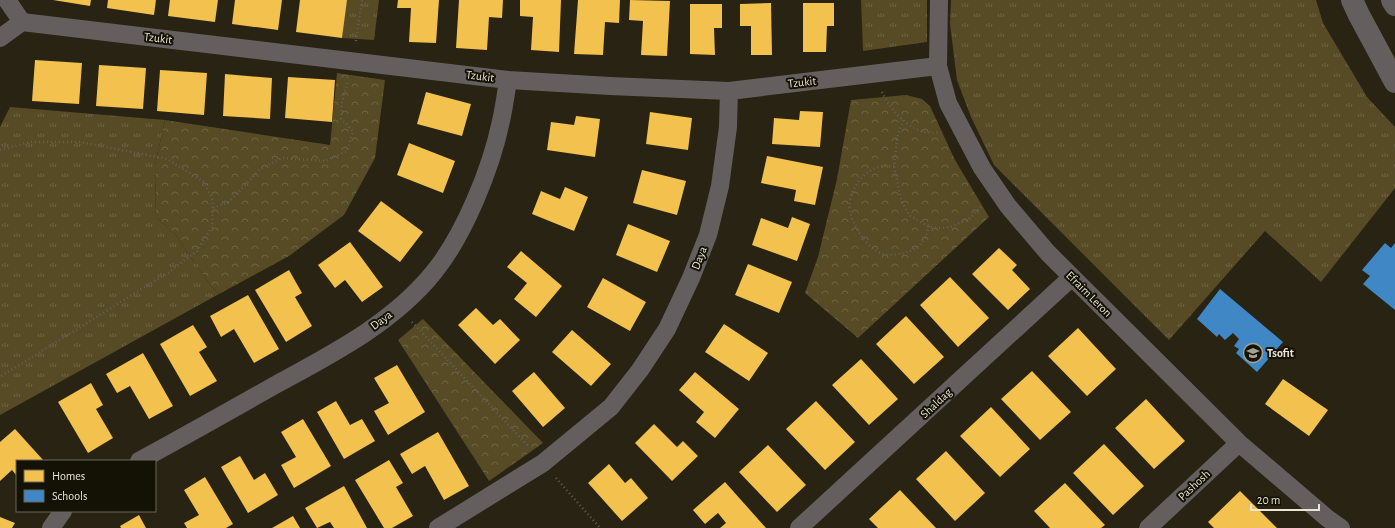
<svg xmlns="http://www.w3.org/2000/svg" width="1395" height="528" font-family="'Alegreya Sans',sans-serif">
<defs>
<pattern id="grass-tufts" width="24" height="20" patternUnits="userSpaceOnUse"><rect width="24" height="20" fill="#564b25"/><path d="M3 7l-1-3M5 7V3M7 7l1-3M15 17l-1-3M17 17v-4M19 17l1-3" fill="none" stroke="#6e6544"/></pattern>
<pattern id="park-crowns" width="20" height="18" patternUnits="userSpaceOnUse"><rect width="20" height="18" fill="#564b25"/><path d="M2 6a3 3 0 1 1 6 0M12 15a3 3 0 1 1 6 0" fill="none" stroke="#6e6544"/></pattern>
</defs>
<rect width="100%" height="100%" fill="#282312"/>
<path fill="url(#grass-tufts)" d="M346 0H379L374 40 342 38Z
M861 0H927V42L863 51Z
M951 0H1316L1323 23 1367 97 1395 127V188L1321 282 1265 231 1169 340 994 165 971 117 957 80 950 24Z
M10 107 165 120 155 165 156 217 175 234 210 285 219 294 0 415V127Z"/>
<path fill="url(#park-crowns)" d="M337 73 385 80 375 158 344 215 289 256 219 294 210 285 175 234 156 217 155 165 165 120 330 145Z
M906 95 922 99 930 106 955 160 989 217 858 338 805 293 818 257 837 179 851 100Z
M423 319 543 443 489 481 398 340Z"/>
<path fill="#f2c14e" d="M53 0H91L90 6Z
M108 0H156L154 15 107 8Z
M170 0H218L215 22 168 16Z
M235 0H282L278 30 232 24Z
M300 0H347L342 38 296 32Z
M398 0H439L436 43 409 42 411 8H397Z
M459 0H503L502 18 489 17 487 50 456 48Z
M520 0H561L559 52 531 50 533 17 520 16Z
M578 0H620L619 23 605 22 603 55 574 54Z
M630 0 670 1 667 56 641 55 643 21 629 20Z
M771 3 772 55H751V26H740V4Z
M803 3H834V26H827L826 52H803Z
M690 4H722V28H714L715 55 690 54Z
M35 60 82 63 79 104 32 101Z
M99 65 146 68 143 109 96 106Z
M160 70 207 73 204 115 157 111Z
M225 74 272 78 270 119 223 116Z
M288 77 335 80 332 122 285 118Z
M426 92 471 104 462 136 417 124Z
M800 111 823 112 820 147 772 144 774 118 799 120Z
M650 112 692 118 688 150 646 144Z
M576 116 600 119 595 157 547 150 551 122 574 125Z
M409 143 455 161 443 193 397 175Z
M767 156 823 167 815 205 794 201 796 190 761 183Z
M642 170 686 181 677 215 633 203Z
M565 187 588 197 574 231 532 214 541 191 560 199Z
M381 201 423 232 400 262 358 231Z
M792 217 810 224 797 261 752 245 761 218 788 228Z
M628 224 670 241 657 272 616 255Z
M350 242 383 287 362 302 345 280 335 288 318 265Z
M999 248 1017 265 1012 270 1030 289 1008 310 972 274Z
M521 251 562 286 536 317 514 299 527 283 507 267Z
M748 264 792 282 779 313 735 295Z
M289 270 302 293 295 297 312 326 286 342 255 290Z
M950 277 989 318 958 347 920 305Z
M603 278 646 302 630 331 587 307Z
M248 295 279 349 254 363 234 329 221 337 210 316Z
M476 308 493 325 500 319 520 340 495 364 458 325Z
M906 316 944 357 914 384 876 344Z
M724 324 768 353 749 381 705 352Z
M193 325 207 347 199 352 217 381 190 396 160 344Z
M1078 328 1116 369 1087 396 1048 356Z
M572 330 611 364 591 386 552 352Z
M143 353 173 406 149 419 130 386 117 393 106 374Z
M861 359 898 399 869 425 832 385Z
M397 365 425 412 388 435 374 411 389 403 374 378Z
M1032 371 1071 412 1040 440 1001 399Z
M534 372 565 408 543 427 512 391Z
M695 372 739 409 715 438 696 422 704 412 679 390Z
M1283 379 1328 410 1309 436 1265 404Z
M91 383 103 405 96 409 113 438 88 453 58 402Z
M1146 399 1185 441 1154 469 1115 428Z
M336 401 350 425 362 419 375 441 344 459 317 412Z
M816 401 855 442 825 470 786 429Z
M991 407 1030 449 1000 477 960 436Z
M303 419 331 466 294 488 281 465 296 457 281 432Z
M654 424 677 447 683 441 698 456 672 481 635 443Z
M15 429 44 461H17V476L12 470 0 481V442Z
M438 432 469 486 444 500 425 466 412 474 400 454Z
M1104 444 1144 486 1113 515 1073 473Z
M768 445 806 485 777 512 739 472Z
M946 451 985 493 955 521 916 479Z
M240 456 254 480 265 473 278 495 248 513 221 467Z
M389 460 403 483 396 487 413 516 392 528H384L355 480Z
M609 464 625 483 631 478 648 498 622 521 588 483Z
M205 477 233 524 226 528H187L184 523 199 515 184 490Z
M725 482 766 528H720L726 523 718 513 705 524 693 510Z
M1065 483 1105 525 1101 528H1050L1034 511Z
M344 486 367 528H334L330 522 317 528 305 508Z
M900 490 936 528H878L869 519Z
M1240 491 1277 528H1214L1208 522Z
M139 515 146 528H121L120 526Z
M293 516 300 528H272Z
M0 517 15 523 12 528H0Z"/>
<path fill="#3f88c5" d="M1385 243 1391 248 1395 243V310L1363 284 1370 276 1362 270Z
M1220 289 1283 342 1257 372 1236 353 1239 349 1234 346 1239 339 1233 333 1225 340 1219 334 1217 337 1197 319Z"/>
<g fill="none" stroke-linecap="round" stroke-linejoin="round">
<path stroke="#645f59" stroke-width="2.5" stroke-dasharray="1 3" stroke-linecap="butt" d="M356 41 362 0
M882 92C892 113 914 137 939 132
M903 120 897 138 894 166 901 200 909 215 924 224 934 228 950 227 969 219 983 205
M0 150 30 142H80L167 159 204 182 213 201 212 227 197 251 169 272 0 377
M894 166C891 166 886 166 882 166 862 170 847 192 850 212 852 221 857 229 862 237 867 243 874 251 883 254 889 256 898 254 904 253 920 249 925 241 929 226
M213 208 229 202 260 169 282 158 325 161 347 151 353 131 341 119 342 103 348 81
M412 322 529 447
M556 478 600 528"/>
<path stroke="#645f5e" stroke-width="18" d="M7 0 22 22
M939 0 938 66 948 103 982 168 1008 206 1048 253 1239 443 1327 518 1341 528
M0 38 22 22 508 80 610 86 729 91 938 66
M139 461C185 436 231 410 277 384 332 354 393 323 434 272 464 235 491 169 501 121 504 108 506 93 508 80
M51 528 63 511
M438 528 543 463 611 407 640 370 667 329 691 278 708 235 720 186 728 127 729 91
M799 528 1072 277
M1148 528 1239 443"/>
<path stroke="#645f5e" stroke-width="22" d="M1352 0 1359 15 1395 82
M1392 0 1395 5"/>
</g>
<defs>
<symbol id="school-ring" viewBox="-11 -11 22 22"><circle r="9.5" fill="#141105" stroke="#a6a190" stroke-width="1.5"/><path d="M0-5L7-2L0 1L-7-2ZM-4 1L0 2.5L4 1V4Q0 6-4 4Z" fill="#a6a190"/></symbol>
</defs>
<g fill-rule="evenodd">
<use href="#school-ring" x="1242" y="342" width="22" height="22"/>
</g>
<g text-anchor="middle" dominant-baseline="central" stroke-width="4" stroke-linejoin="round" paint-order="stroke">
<g font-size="12" fill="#eae5d4" stroke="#141105">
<text transform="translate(158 38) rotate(7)">Tzukit</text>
<text transform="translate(480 76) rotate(7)">Tzukit</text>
<text transform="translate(802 82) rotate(-6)">Tzukit</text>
<text transform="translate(699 258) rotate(-69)">Daya</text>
<text transform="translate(1089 294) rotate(45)">Efraim Leron</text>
<text transform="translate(381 320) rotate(-37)">Daya</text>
<text transform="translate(936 403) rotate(-43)">Shaldag</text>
<text transform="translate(1194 485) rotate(-43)">Pashosh</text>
</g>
<g font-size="12" font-weight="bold" fill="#eae5d4" stroke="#141105" text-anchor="start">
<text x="1267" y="353">Tsofit</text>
</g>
</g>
<rect x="16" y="460" width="140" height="52" fill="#141105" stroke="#6a6658"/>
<rect x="24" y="470" width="20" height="12" fill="#f2c14e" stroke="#6a6658"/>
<text x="52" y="480" font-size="12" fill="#eae5d4">Homes</text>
<rect x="24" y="490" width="20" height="12" fill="#3f88c5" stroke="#6a6658"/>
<text x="52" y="500" font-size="12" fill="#eae5d4">Schools</text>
<path d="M1251 504v6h68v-6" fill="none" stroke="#eae5d4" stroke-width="2"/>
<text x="1257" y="504" font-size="12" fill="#eae5d4" stroke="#141105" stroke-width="3" paint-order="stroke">20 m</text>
</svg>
